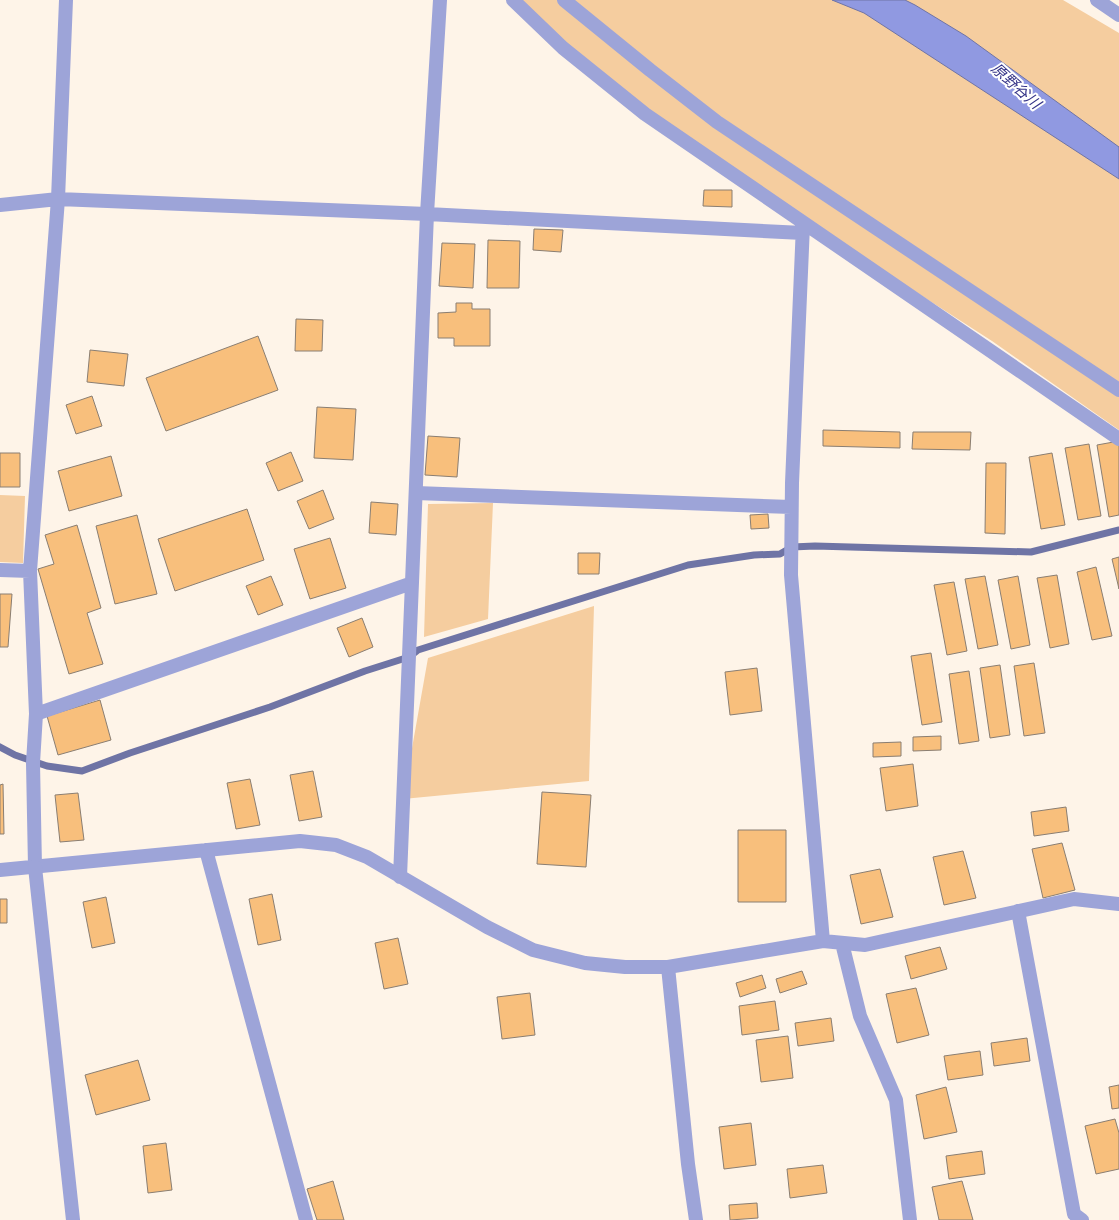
<svg xmlns="http://www.w3.org/2000/svg" width="1119" height="1220" font-family="'Fira Sans','Noto Sans JP',sans-serif">
<rect width="100%" height="100%" fill="#fef4e8"/>
<path fill="#f5cd9f" d="M522 0H1063L1119 33V430L992 341 731 173 596 75Z
M0 495 25 496 23 563 0 562Z
M493 503 488 619 424 637 428 504Z
M594 606 589 781 403 799 428 658Z"/>
<path fill="#9099e1" stroke="#6f74a5" d="M832 0H905L915 5 966 36 1119 147V179L864 13Z"/>
<g fill="none" stroke-linecap="round" stroke-linejoin="round">
<path stroke="#6f74a5" stroke-width="7" d="M0 747 15 755 47 766 82 771 130 753 270 707 365 671 409 657 418 650 688 565 754 555 780 554 792 547 815 546 1031 552 1119 530"/>
</g>
<path fill="#f8bf7c" stroke="#8a7e72" d="M704 190H732V207L703 206Z
M534 229 563 230 561 252 533 250Z
M488 240 520 241 519 288H487Z
M442 243 475 244 473 288 439 286Z
M456 303H472V309H490V346H454V338H438V313L456 312Z
M296 319 323 320 322 351H295Z
M258 336 278 390 166 431 146 378Z
M90 350 128 354 124 386 87 382Z
M92 396 102 426 76 434 66 405Z
M317 407 356 409 353 460 314 458Z
M823 430 900 432V448L823 446Z
M913 432H971L970 450 912 449Z
M428 436 460 438 457 477 425 475Z
M1119 441V515L1109 517 1097 445Z
M1089 444 1101 516 1078 520 1065 448Z
M291 452 303 481 278 491 266 463Z
M0 453H20V487H0Z
M1052 453 1065 525 1041 529 1029 457Z
M111 456 122 496 69 511 58 471Z
M986 463H1006L1005 534 985 533Z
M323 490 334 519 309 529 297 501Z
M371 502 398 504 396 535 369 533Z
M247 509 264 560 175 591 158 539Z
M768 514 769 528 751 529 750 515Z
M137 515 157 594 115 604 96 526Z
M77 525 101 608 87 613 103 664 69 674 38 569 54 564 45 535Z
M330 538 346 588 310 599 294 549Z
M578 553H600L599 574H578Z
M1119 557V589L1112 559Z
M1096 567 1112 636 1092 640 1077 572Z
M1057 575 1069 644 1050 648 1037 578Z
M271 576 283 605 258 615 246 586Z
M985 576 998 645 978 649 965 579Z
M1018 576 1030 645 1011 649 998 580Z
M954 582 967 651 947 655 934 585Z
M0 594H12L8 647H0Z
M362 618 373 647 349 657 337 628Z
M931 653 942 722 922 725 911 656Z
M1034 663 1045 733 1024 736 1014 666Z
M1000 665 1010 735 990 738 980 668Z
M757 668 762 711 730 715 725 672Z
M969 671 979 741 959 744 949 674Z
M100 700 111 740 58 755 47 716Z
M941 736V750L913 751V737Z
M901 742V756L873 757V743Z
M913 764 918 806 886 811 880 768Z
M313 771 322 817 299 821 290 775Z
M250 779 260 825 236 829 227 783Z
M3 784 4 834H0V785Z
M542 792 591 795 586 867 537 864Z
M78 793 84 840 60 842 55 795Z
M1066 807 1069 831 1034 836 1031 812Z
M738 830H786V902H738Z
M1062 843 1075 890 1043 898 1032 849Z
M963 851 976 898 944 905 933 857Z
M880 869 893 917 861 924 850 875Z
M272 894 281 940 258 945 249 899Z
M106 897 115 943 92 948 83 902Z
M0 899H7V923H0Z
M398 938 408 984 384 989 375 943Z
M940 947 947 969 911 979 905 956Z
M802 971 807 984 780 993 776 979Z
M762 975 766 988 740 997 736 983Z
M916 988 929 1035 897 1043 886 994Z
M530 993 535 1035 502 1039 497 997Z
M775 1001 779 1030 742 1035 739 1006Z
M831 1018 834 1041 798 1046 795 1023Z
M788 1036 793 1078 761 1082 756 1040Z
M1027 1038 1030 1061 994 1066 991 1043Z
M980 1051 983 1075 948 1080 944 1056Z
M138 1060 150 1100 96 1115 85 1075Z
M1119 1085V1108L1112 1109 1109 1087Z
M946 1087 957 1132 924 1139 916 1095Z
M1115 1119 1119 1133V1169L1096 1174 1085 1126Z
M751 1123 756 1165 724 1169 719 1127Z
M166 1143 172 1190 148 1193 143 1146Z
M982 1151 985 1174 949 1179 946 1156Z
M823 1165 827 1193 790 1198 787 1169Z
M333 1181 344 1220H317L307 1189Z
M962 1181 973 1220H939L932 1187Z
M757 1203 758 1218 730 1220 729 1205Z"/>
<g fill="none" stroke-linecap="round" stroke-linejoin="round">
<path stroke="#9da4d8" stroke-width="14" d="M513 0 563 48 645 114 1119 439
M564 0 650 70 717 122 1119 390
M1097 0 1119 15
M0 205 58 199 427 214 803 233
M803 225 792 483 791 575 823 941
M416 493 791 507
M0 570 30 571
M36 714 412 583
M206 850 306 1220
M35 867 33 763 36 714 30 571 58 199 66 0
M0 870 300 841 336 845 367 857 487 927 533 950 585 963 625 967H668L823 941 865 945 1074 899 1119 904
M400 877 427 214 440 0
M1018 911 1074 1214 1082 1220
M842 943 860 1016 896 1100 910 1220
M668 967 688 1164 696 1220"/>
<path stroke="#9da4d8" stroke-width="14" d="M35 867 73 1220"/>
</g>
<g text-anchor="middle" dominant-baseline="central" stroke-width="4" stroke-linejoin="round" paint-order="stroke">
<g font-size="15" font-style="italic" fill="#343387" stroke="#fff">
<text transform="translate(1016 86) rotate(42)">原野谷川</text>
</g>
</g>
</svg>
